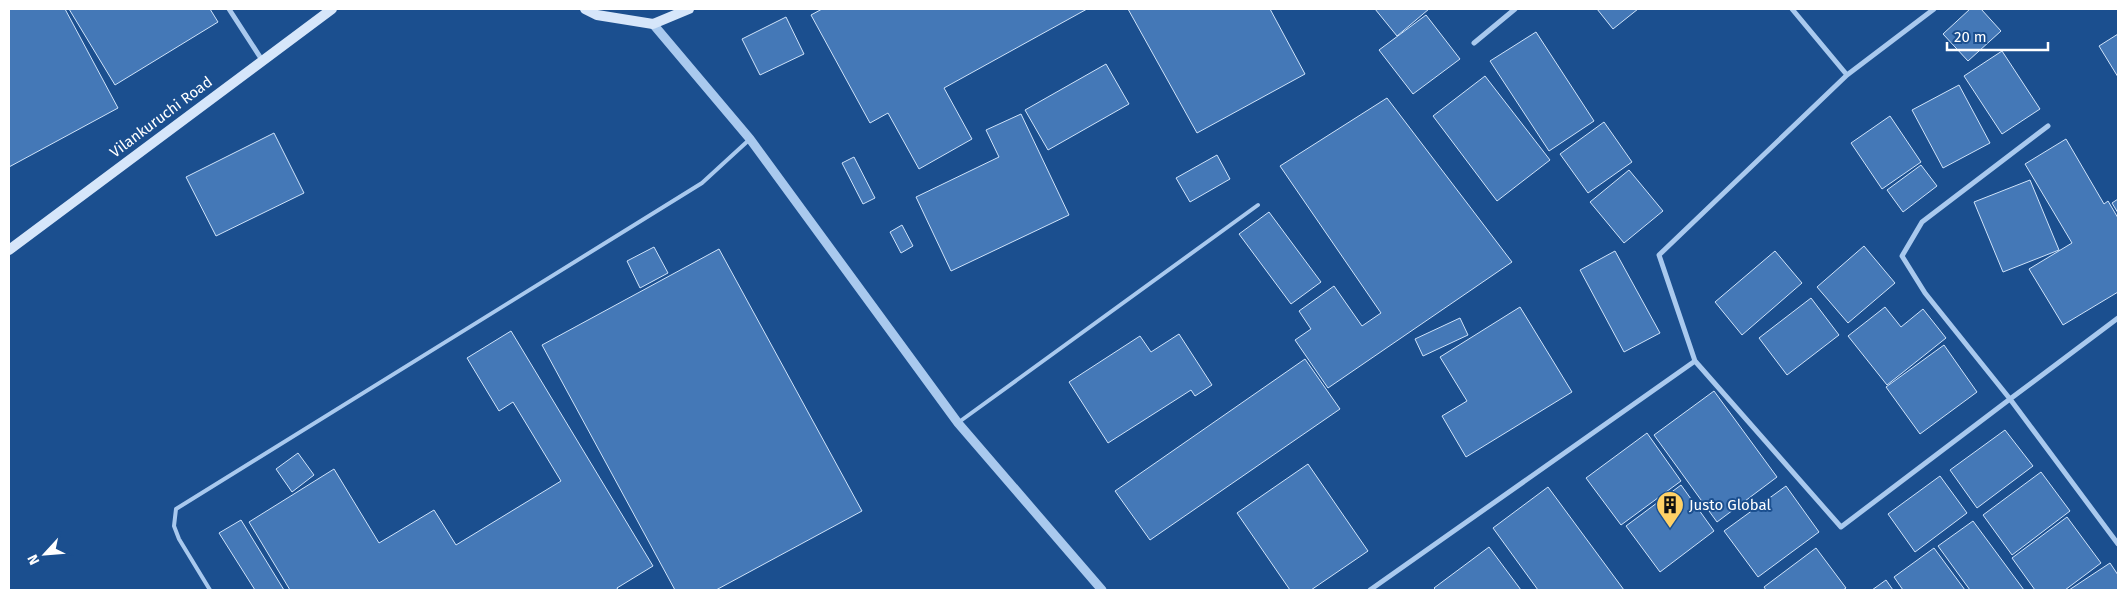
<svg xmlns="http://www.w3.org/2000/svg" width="2127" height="599" font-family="'Fira Sans',sans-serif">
<rect width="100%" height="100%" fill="#1b4f8f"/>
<path fill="#4478b7" stroke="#cfe3fa" d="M9 9H65L118 108 9 167Z
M69 9H210L218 22 115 85Z
M822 9H1087L944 88 972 139 919 169 888 113 870 123 811 15Z
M1128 9H1270L1305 74 1197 133Z
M1375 9H1429L1397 36Z
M1597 9H1638L1613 29Z
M1970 9H1981L2001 31 1968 61 1943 34Z
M1426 15 1460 59 1413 94 1379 50Z
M786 17 804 54 760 75 742 39Z
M1536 32 1594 121 1549 151 1490 61Z
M2118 34V77L2099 46Z
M2002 51 2040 109 2002 134 1964 76Z
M1106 64 1129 104 1048 150 1025 110Z
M1485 76 1550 160 1497 201 1433 116Z
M1959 85 1990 143 1943 168 1912 110Z
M1387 98 1512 262 1328 388 1295 340 1311 329 1299 311 1334 286 1362 326 1381 313 1280 166Z
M1021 114 1069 215 951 271 916 197 999 157 986 130Z
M1890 116 1921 162 1882 189 1851 143Z
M1604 122 1632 162 1588 193 1560 154Z
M274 133 304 193 216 236 186 177Z
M2066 139 2104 204 2108 201 2118 218V292L2063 325 2029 269 2072 243 2025 164Z
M1217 155 1230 179 1190 202 1176 178Z
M854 157 875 198 863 204 842 163Z
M1921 165 1937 186 1903 212 1887 190Z
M1629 170 1663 211 1624 243 1590 202Z
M2030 180 2059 250 2003 272 1974 202Z
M2118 199V213L2112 203Z
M1269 212 1321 282 1291 304 1239 234Z
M902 225 913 246 901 253 890 232Z
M1864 246 1895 283 1848 323 1817 287Z
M654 247 668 273 640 288 627 261Z
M719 249 862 511 716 590H675L542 345Z
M1615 251 1660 333 1624 352 1580 270Z
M1775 251 1802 283 1742 335 1715 302Z
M1811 298 1839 335 1787 375 1759 338Z
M1520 307 1572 392 1466 457 1442 416 1467 401 1440 357Z
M1885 307 1901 327 1923 309 1946 338 1887 385 1848 336Z
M1460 318 1468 335 1423 356 1415 339Z
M511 331 653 566 617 588 618 590H290L249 522 334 469 379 543 434 510 456 545 561 481 513 402 499 411 467 358Z
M1179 334 1212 385 1195 396 1191 390 1108 443 1069 382 1140 336 1151 352Z
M1944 345 1977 392 1920 434 1886 387Z
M1305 359 1340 409 1150 540 1115 491Z
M1714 391 1777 477 1717 522 1654 435Z
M2005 430 2033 466 1977 508 1950 470Z
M1647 433 1681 481 1621 525 1586 478Z
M298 453 314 475 292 492 276 469Z
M1308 464 1368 551 1311 590H1290L1237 513Z
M2041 472 2070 511 2012 555 1983 515Z
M1940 476 1967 513 1915 552 1888 514Z
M1681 485 1714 531 1660 572 1626 526Z
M1786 486 1819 532 1758 577 1724 531Z
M1548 487 1624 590H1538L1493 528Z
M2067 517 2101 563 2065 590H2035L2012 558Z
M241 520 284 590H255L219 533Z
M1973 521 2024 590H1970L1938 546Z
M1489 547 1521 590H1436L1434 588Z
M1816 548 1846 588 1843 590H1766L1764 587Z
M1934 548 1965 590H1903L1894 577Z
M2110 563 2118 575V590H2069Z
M1886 580 1893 590H1872Z"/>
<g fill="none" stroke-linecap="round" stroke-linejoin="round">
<path stroke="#a9c9ee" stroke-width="4" d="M959 422 1258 205
M210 590 179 539 174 526 176 509 702 183 750 139"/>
<path stroke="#a9c9ee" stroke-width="5" d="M229 9 262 60
M1792 9 1847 75
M1474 43 1515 9
M2048 126 1922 222 1902 256 1925 293 2010 399 2118 318
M1695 361 1841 527 2010 399 2118 544
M1370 590 1695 361 1659 255 1847 75 1934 9"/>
<path stroke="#a9c9ee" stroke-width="9" d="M653 24 750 139 958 423 1102 590"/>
<path stroke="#d6e6fa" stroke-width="10" d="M585 9 597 15 653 24 689 9
M9 250 332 9"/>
</g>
<defs>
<symbol id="building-pin" viewBox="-11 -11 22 30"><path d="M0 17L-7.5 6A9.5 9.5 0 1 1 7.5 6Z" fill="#ffd166" stroke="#1b4f8f"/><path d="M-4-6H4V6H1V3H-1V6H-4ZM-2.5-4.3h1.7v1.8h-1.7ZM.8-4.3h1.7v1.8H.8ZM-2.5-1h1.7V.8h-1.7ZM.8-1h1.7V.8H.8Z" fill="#111"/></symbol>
</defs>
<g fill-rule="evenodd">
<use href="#building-pin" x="1654" y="489" width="32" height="43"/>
</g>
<g text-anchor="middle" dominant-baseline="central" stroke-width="4" stroke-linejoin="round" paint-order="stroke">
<g font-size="15" fill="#fff" stroke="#1b4f8f">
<text transform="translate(161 117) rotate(-37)">Vilankuruchi Road</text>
</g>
<g font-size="15" fill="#fff" stroke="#1b4f8f" text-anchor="start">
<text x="1689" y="505">Justo Global</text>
</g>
</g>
<rect width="2127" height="599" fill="none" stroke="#ffffff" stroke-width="20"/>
<g transform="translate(45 554) rotate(244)" stroke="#1b4f8f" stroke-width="4" paint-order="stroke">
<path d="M0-4L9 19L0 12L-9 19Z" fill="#ffffff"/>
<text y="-8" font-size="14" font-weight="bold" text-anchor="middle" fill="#ffffff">N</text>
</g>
<path d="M1947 42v8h101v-8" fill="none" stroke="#ffffff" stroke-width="2.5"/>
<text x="1954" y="42" font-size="15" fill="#ffffff" stroke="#1b4f8f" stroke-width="4" paint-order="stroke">20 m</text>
</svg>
